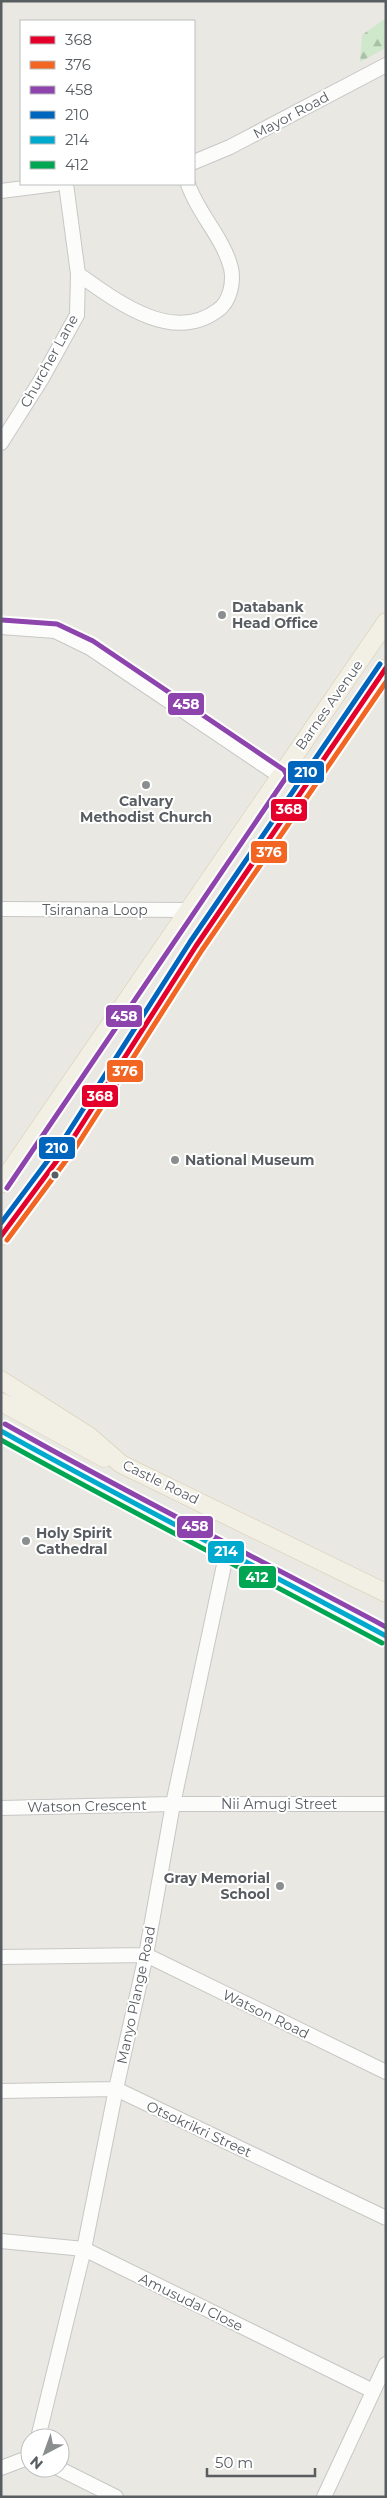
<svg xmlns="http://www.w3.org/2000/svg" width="387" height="2498" font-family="Montserrat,sans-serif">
<defs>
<pattern id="forest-firs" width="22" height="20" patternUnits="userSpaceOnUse" patternTransform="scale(1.25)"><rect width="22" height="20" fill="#cfe8cb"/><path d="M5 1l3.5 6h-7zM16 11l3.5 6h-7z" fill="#abbfa8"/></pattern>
</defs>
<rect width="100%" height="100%" fill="#eae8e2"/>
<path fill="url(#forest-firs)" d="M386 18V48L360 62 362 35Z"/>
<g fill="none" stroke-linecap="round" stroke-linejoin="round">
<defs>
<path id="minor" d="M194 162 230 147 386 65
M1 191 56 184
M78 274C115 300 172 345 218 310 230 302 234 282 231 268 223 237 198 214 188 184
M1 443 41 380 77 315 78 274 66 184
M1 627 55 631 90 648 280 776
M1 909 189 910
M1 1808 173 1804H386
M1 1957 146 1955 386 2072
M1 2091 116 2089 386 2218
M1 2241 84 2249 373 2391
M38 2438 84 2249 116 2089 146 1955 173 1804 227 1551
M1 2468 30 2457
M58 2468 116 2497
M324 2497 386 2364"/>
<path id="major" d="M1 1184 386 622
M1 1236 70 1143 196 946 386 668
M1 1380 89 1436 121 1464 386 1593
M1 1402 104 1458
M1 1431 111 1493 227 1551 386 1636"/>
</defs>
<use href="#minor" stroke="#c7c7c7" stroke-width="16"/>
<use href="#major" stroke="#d5c9ad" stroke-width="19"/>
<use href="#minor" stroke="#fcfcfb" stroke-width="14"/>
<use href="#major" stroke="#f2f0e5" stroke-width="18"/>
<defs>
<path id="bus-1" d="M1 1236 70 1143 196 946 386 668"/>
<path id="bus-2" d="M7 1240 76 1147 202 950 386 682"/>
<path id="bus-3" d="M2 620 57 624 93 641 284 770 287 776 7 1188
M5 1424C130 1495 259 1559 386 1627"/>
<path id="bus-4" d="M1 1223 64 1139 190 942 380 664"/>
<path id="bus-5" d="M1 1431C128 1502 258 1567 386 1636"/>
<path id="bus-6" d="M1 1440C127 1510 255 1575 382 1643"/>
</defs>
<use href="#bus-1" stroke="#fff" stroke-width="9"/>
<use href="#bus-2" stroke="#fff" stroke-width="9"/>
<use href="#bus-3" stroke="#fff" stroke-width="9"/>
<use href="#bus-4" stroke="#fff" stroke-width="9"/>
<use href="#bus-5" stroke="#fff" stroke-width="9"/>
<use href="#bus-6" stroke="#fff" stroke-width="9"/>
<use href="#bus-1" stroke="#e4002b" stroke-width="5"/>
<use href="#bus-2" stroke="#f26522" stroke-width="5"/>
<use href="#bus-3" stroke="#8e44ad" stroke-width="5"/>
<use href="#bus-4" stroke="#0065bd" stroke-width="5"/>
<use href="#bus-5" stroke="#00a9ce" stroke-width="5"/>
<use href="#bus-6" stroke="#00a651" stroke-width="5"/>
</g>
<g fill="#8b8e8f" stroke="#fff" stroke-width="2">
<circle cx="222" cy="615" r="5"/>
<circle cx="146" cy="785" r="5"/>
<circle cx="175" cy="1160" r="5"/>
<circle cx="26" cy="1541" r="5"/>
<circle cx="280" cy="1886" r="5"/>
</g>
<circle fill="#585d62" stroke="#fff" stroke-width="2" cx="55" cy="1175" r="4.5"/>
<g text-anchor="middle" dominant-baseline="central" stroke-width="4" stroke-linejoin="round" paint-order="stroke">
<g font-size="14" fill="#585d62" stroke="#fff">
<text transform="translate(291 115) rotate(-28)">Mayor Road</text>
<text transform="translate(49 361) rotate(-61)">Churcher Lane</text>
<text transform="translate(329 705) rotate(-55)">Barnes Avenue</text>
<text x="95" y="910">Tsiranana Loop</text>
<text transform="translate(161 1482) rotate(26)">Castle Road</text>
<text x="279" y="1804">Nii Amugi Street</text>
<text transform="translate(87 1806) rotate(-1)">Watson Crescent</text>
<text transform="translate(136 1995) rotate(-78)">Manyo Plange Road</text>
<text transform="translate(266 2014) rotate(26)">Watson Road</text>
<text transform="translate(199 2129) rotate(25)">Otsokrikri Street</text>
<text transform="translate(191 2302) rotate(26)">Amusudal Close</text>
</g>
<g font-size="14" font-weight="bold" fill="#585d62" stroke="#fff" text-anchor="start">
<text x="232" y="607">Databank<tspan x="232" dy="16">Head Office</tspan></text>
<text x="146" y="801" text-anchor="middle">Calvary<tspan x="146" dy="16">Methodist Church</tspan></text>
<text x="185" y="1160">National Museum</text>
<text x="36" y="1533">Holy Spirit<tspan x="36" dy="16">Cathedral</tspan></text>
<text x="270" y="1878" text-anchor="end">Gray Memorial<tspan x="270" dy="16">School</tspan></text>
</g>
</g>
<g stroke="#fff" stroke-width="2">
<rect x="167" y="692" width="38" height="24" rx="5" fill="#8e44ad"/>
<rect x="287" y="760" width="38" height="24" rx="5" fill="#0065bd"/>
<rect x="270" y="798" width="38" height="24" rx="5" fill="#e4002b"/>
<rect x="250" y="840" width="38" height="24" rx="5" fill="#f26522"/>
<rect x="105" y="1004" width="38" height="24" rx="5" fill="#8e44ad"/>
<rect x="106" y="1059" width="38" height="24" rx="5" fill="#f26522"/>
<rect x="81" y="1084" width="38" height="24" rx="5" fill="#e4002b"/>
<rect x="38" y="1136" width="38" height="24" rx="5" fill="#0065bd"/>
<rect x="176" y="1515" width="38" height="24" rx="5" fill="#8e44ad"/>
<rect x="207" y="1540" width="38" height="24" rx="5" fill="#00a9ce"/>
<rect x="238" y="1565" width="39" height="24" rx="5" fill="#00a651"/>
</g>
<g font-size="14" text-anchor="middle" font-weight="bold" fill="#fff">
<text x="186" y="709">458</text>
<text x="306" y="777">210</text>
<text x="289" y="814">368</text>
<text x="269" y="857">376</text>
<text x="124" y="1021">458</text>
<text x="125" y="1076">376</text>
<text x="100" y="1101">368</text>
<text x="57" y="1153">210</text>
<text x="195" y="1531">458</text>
<text x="226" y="1556">214</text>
<text x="257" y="1582">412</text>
</g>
<rect width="387" height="2498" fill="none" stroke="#585d62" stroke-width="5"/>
<rect x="20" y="20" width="175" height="165" fill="#ffffff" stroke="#bcbec0"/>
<rect x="30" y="36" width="25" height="8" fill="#e4002b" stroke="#bcbec0"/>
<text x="65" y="45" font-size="15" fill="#585d62">368</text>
<rect x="30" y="61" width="25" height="8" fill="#f26522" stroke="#bcbec0"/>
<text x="65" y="70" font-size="15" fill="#585d62">376</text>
<rect x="30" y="86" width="25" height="8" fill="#8e44ad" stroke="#bcbec0"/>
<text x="65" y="95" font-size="15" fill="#585d62">458</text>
<rect x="30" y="111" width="25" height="8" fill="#0065bd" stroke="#bcbec0"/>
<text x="65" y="120" font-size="15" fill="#585d62">210</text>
<rect x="30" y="136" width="25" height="8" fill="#00a9ce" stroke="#bcbec0"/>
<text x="65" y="145" font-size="15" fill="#585d62">214</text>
<rect x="30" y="161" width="25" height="8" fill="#00a651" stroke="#bcbec0"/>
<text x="65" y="170" font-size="15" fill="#585d62">412</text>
<g transform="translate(45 2453) rotate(221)"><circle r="24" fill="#ffffff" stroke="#bcbec0"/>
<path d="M0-4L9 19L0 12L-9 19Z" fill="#8b8e8f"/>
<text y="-8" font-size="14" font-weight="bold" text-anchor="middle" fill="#585d62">N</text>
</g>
<path d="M207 2468v8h108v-8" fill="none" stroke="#585d62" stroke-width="2.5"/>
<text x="215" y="2468" font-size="15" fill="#585d62" stroke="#ffffff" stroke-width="4" paint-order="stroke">50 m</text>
</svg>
